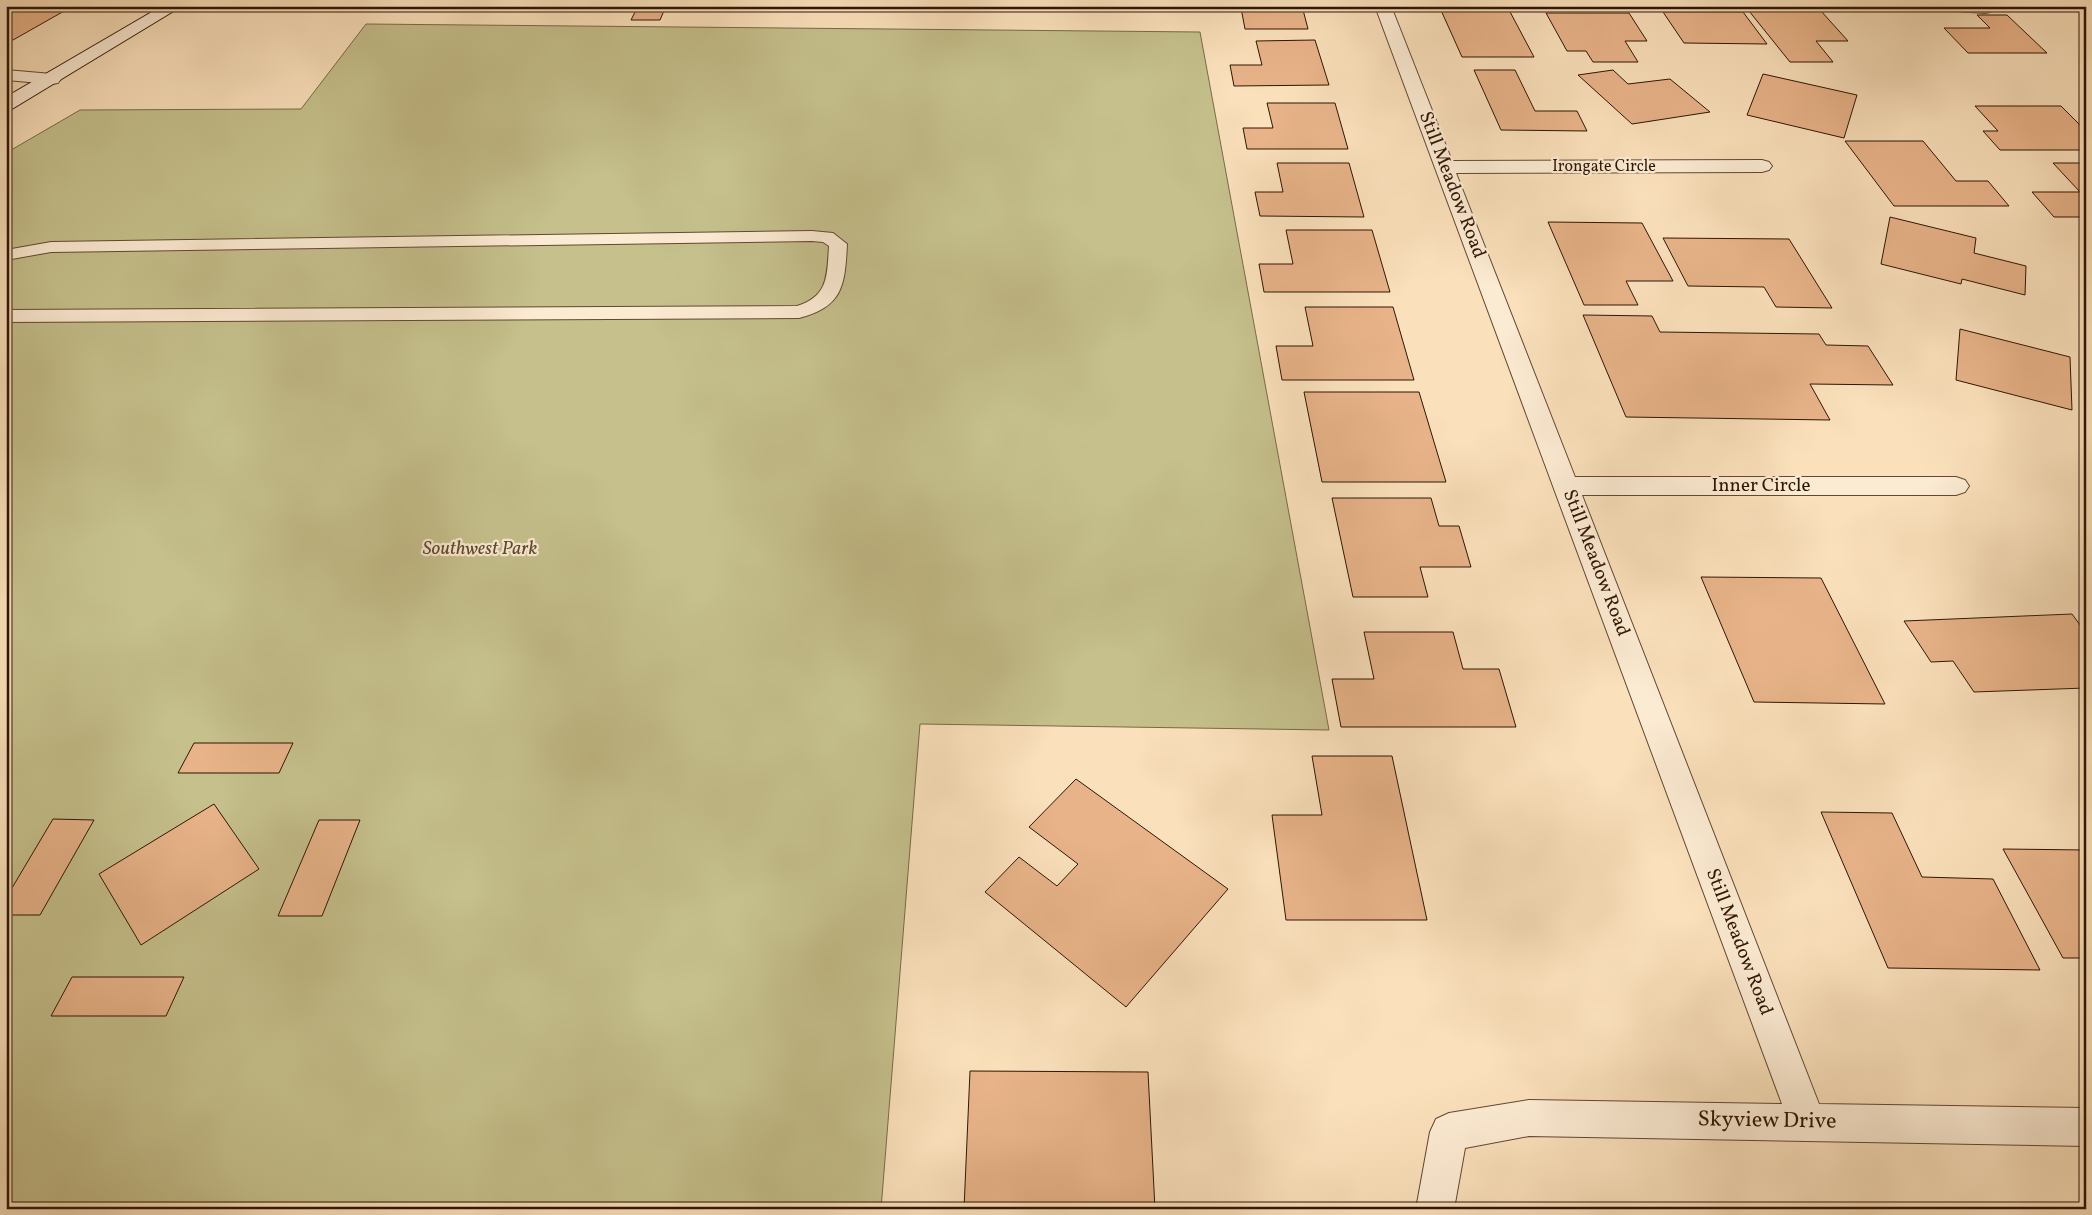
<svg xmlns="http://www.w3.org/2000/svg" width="2092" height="1215" font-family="Vollkorn,serif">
<rect width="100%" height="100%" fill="#fae0bb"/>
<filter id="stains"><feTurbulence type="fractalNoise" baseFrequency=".004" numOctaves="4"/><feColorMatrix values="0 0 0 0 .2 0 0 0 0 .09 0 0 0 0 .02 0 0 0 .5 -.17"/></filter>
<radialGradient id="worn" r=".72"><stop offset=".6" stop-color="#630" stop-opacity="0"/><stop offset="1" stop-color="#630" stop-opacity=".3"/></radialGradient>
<path fill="#c5c08c" stroke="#7a6a48" d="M366 24 1200 32 1329 730 920 724 881 1209H6V153L80 110 301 109Z"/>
<path fill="#e8b389" stroke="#2f1504" d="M13 6H73L13 40 6 39V10Z
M638 6H666L660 20H631Z
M1206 6H1302L1308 29H1245L1241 8Z
M1440 8H1508L1534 57H1462Z
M1749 11H1821L1848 41H1816L1833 62H1790Z
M1663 12H1743L1767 44 1684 43Z
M1546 13H1629L1647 41H1625L1638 62H1593L1586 51H1567Z
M1977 15H2007L2047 53H1968L1944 28H1990Z
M1315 40 1329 85 1234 86 1230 65H1262L1256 41Z
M1474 70H1515L1535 111H1577L1587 131 1501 130Z
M1613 70 1628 84 1670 79 1710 112 1632 124 1578 75Z
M1763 74 1857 95 1844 138 1747 115Z
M1267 103H1335L1348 149H1247L1243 128H1273Z
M1975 106H2061L2086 131V150H2000L1983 131H1998Z
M1845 141H1923L1956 181H1988L2009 206H1894Z
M1277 163H1349L1364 217 1260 216 1255 192H1283Z
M2053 163H2086V217H2054L2032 192H2080Z
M1890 217 1976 238 1974 253 2026 266 2025 295 1962 279 1961 284 1881 264Z
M1548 222 1642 223 1673 281H1626L1638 305H1584Z
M1286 230H1372L1390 292H1264L1259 264H1293Z
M1663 238 1789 239 1832 308 1776 307 1764 287 1688 286Z
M1305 307H1393L1414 380H1282L1276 346H1313Z
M1583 315 1652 316 1660 332 1819 334 1826 345 1868 346 1893 385 1810 384 1830 420 1626 417Z
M1960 329 2070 357 2072 410 1956 380Z
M1304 392H1419L1446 482H1322Z
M1332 498H1431L1439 526H1459L1471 567H1420L1428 597H1353Z
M1701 577 1821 578 1885 704 1754 702Z
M2072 614 2086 633V688L1974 692 1953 661 1931 662 1904 621Z
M1364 632H1453L1463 669H1499L1516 727H1341L1332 679H1374Z
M194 743H293L279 773H178Z
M1312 756H1392L1427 920H1286L1272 815H1322Z
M1076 779 1228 889 1126 1007 985 892 1019 857 1057 886 1078 864 1029 827Z
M214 804 259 869 141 945 99 874Z
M1821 812 1892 813 1922 877 1993 879 2040 970 1888 968Z
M53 819 94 820 40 915H6V898Z
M319 820H360L322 916H278Z
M2003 849 2086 850V958H2063Z
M72 977H184L166 1016H51Z
M970 1071 1148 1072 1155 1209H964Z"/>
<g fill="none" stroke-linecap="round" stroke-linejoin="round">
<defs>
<path id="lane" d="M1934 6H1994L1990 12 1985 13 1941 10Z
M812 231 833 233 847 244C845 285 843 307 799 318L6 322V310L797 306C829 296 827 275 829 246L823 242 812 241 51 252 6 260V250L51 242Z"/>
<path id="street" d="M1375 6H1391L1452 161 1762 160 1769 162 1772 166 1769 170 1762 172 1456 173 1575 477H1956L1965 480 1969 486 1965 492 1956 495H1582L1819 1104 2086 1108V1146L1529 1136 1465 1148 1454 1209H1416L1430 1132 1436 1119 1449 1113 1529 1100 1782 1104Z
M6 70 52 74 58 75 61 79 58 83 52 84 6 80Z"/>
<path id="secondary" d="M162 6H182L12 109 6 110V97Z"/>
</defs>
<use href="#lane" stroke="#624832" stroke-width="2"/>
<use href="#street" stroke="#624832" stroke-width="2"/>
<use href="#secondary" stroke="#2f1504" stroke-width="2"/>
<use href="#lane" fill="#fcebd3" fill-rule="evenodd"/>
<use href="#street" fill="#fcebd3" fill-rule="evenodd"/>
<use href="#secondary" fill="#fcebd3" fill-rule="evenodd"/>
</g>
<g text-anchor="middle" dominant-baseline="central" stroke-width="4.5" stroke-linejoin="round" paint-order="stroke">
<g font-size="16" fill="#2f1504" stroke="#fcebd3">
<text x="1604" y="167">Irongate Circle</text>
</g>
<g font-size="19" fill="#2f1504" stroke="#fcebd3">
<text transform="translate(1452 185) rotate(69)">Still Meadow Road</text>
<text x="1761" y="486">Inner Circle</text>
<text transform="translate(1596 563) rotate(69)">Still Meadow Road</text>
<text transform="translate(1739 942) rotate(69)">Still Meadow Road</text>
</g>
<g font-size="19" font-style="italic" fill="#5c482d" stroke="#fcebd3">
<text x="480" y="549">Southwest Park</text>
</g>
<g font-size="22" fill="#2f1504" stroke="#fcebd3">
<text transform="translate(1767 1121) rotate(1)">Skyview Drive</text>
</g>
</g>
<rect width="2092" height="1215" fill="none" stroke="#fae0bb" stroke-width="25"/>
<rect x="8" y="8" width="2077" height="1200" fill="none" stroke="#2f1504" stroke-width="2.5"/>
<rect x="12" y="12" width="2067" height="1190" fill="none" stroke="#2f1504"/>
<rect width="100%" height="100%" filter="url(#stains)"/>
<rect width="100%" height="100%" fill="url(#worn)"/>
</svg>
